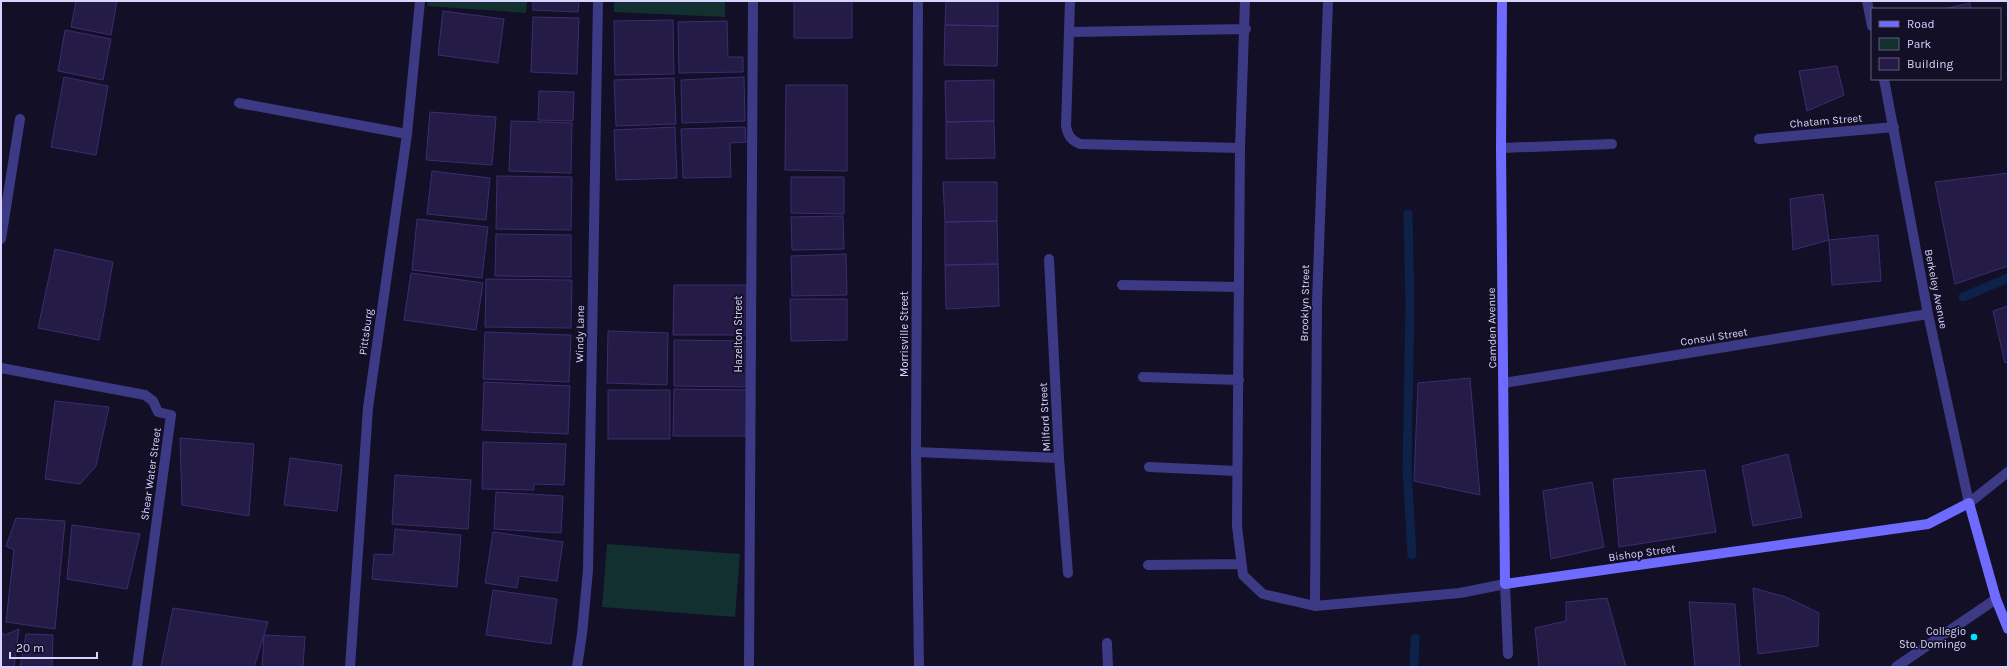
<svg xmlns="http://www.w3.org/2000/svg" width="2009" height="668" font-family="Karla,sans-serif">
<rect width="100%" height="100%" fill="#130f26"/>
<path fill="#12302f" d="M428 1H527L526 13 427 6Z
M614 1H725V17L614 12Z
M607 544 740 554 735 617 602 607Z"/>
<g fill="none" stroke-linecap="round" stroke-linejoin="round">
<path stroke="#0c2248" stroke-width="9" d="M1408 214 1410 304 1407 469 1412 555
M1963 297 2008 278
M1414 667 1415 638"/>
</g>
<path fill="#241b47" stroke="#3b2d73" d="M76 1H117L111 35 71 27Z
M533 1H579L578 12 533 10Z
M794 1H852V38H794Z
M946 1H998V26L945 25Z
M1970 3 1971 9H1943Z
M443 11 504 19 498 63 438 55Z
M533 17 579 18 577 74 531 72Z
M673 20 674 74 615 75 614 21Z
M727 21 728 57H743V72L679 73 678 22Z
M945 25 998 26 997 66 944 65Z
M65 30 111 39 103 80 58 71Z
M1837 66 1844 95 1807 111 1799 71Z
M64 77 108 86 96 155 51 147Z
M744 77 745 121 682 123 681 80Z
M674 78 676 124 616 126 614 80Z
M994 80V121L946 122 945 81Z
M786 85H847V171L785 170Z
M539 91 574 92 573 121 538 120Z
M430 112 496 117 492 165 426 160Z
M511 121 572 123 571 173 509 171Z
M994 121 995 158 946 159V122Z
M675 127 677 178 616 180 614 130Z
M745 127 746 142 730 143 731 177 683 178 681 129Z
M432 171 490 178 486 220 427 214Z
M2008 173V266L1955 284 1935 182Z
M497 176 572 177 571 230 496 229Z
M791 177H844V214L791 213Z
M943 182H997V221L945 222Z
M1823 194 1829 240 1793 250 1790 199Z
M843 216 844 249 792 250 791 217Z
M417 219 488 227 482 278 412 270Z
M997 221 998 264 945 265V222Z
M496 234 571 235V277L495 276Z
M1878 235 1881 281 1832 285 1829 240Z
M55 249 113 262 99 340 38 328Z
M846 254 847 295 792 296 791 256Z
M998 264 999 306 946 309 945 265Z
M411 273 483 283 476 330 404 320Z
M486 279 572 280 571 328 485 327Z
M674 285H747V335H673Z
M790 299H847V340L791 341Z
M2008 306V362L2005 363 1993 311Z
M608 331 668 333 667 385 607 383Z
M485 332 571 335 569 382 483 379Z
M674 340 747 341 746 387 674 386Z
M1470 378 1480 495 1414 481 1418 383Z
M484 382 570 386 568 434 482 430Z
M674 389 747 390 746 436H673Z
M608 390H670V439H608Z
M55 401 109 407 96 466 80 484 45 479Z
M180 438 254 444 249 516 182 505Z
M483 442 566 444 564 485 534 484V490L482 489Z
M1788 454 1802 517 1753 526 1742 466Z
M290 458 342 465 337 511 284 505Z
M1705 470 1716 532 1619 547 1613 479Z
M395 475 471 480 468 529 392 524Z
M1592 482 1604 547 1551 559 1543 491Z
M496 492 563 496 561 533 494 529Z
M16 518 65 521 55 629 6 622 14 550 6 546Z
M72 525 140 534 127 589 67 579Z
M395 529 461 535 457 587 372 579 374 554 393 555Z
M493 532 563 542 557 581 519 576 517 588 485 583Z
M1753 588 1786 597 1819 613 1818 646 1758 654Z
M493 590 557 599 551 644 486 635Z
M1607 598 1626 667H1539L1535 628 1566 621V602Z
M1689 602 1735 604 1740 666 1695 667Z
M173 608 268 622 254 667H161Z
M19 629 14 667H1V632L5 635Z
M26 634 53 635 52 667H20Z
M264 635 305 637 303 667H262Z"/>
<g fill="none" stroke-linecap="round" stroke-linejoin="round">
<path stroke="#3d3a85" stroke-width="10" d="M1501 148 1612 144"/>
<path stroke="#3d3a85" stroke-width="10" d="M918 1 916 452 919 667
M1070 1 1066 126C1068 136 1071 140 1080 144L1240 148
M1245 1 1240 148 1237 526 1243 575 1263 594 1315 606 1460 593 1505 584 1508 654
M1867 1 1872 26
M1070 32 1246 29
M1884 79 1928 314 1969 503 2008 472
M239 103 407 134
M1759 139 1894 127
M1 239 20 119
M1049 259 1059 458 1068 573
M1122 285 1239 287
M1 368 145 395 153 401 158 412 171 415 137 667
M1143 377 1239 380
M1504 383 1928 314
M916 452 1059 458
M1149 467 1237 471
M1148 565 1241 564
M1315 606 1317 302 1328 1
M1107 643 1108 667
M350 667 368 408 407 134 420 1
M577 667 582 634 588 570 598 1
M749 667 753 1
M1896 667 1996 599"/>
<path stroke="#6f6bff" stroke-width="10" d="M1502 1 1501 148 1505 584 1928 524 1969 503 1996 599 2008 629"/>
</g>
<circle fill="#00e5ff" stroke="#130f26" stroke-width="1.5" cx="1974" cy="637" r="4"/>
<g text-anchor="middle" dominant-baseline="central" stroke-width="3.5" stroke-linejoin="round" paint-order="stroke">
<g font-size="11" fill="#d9d4ff" stroke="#130f26">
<text transform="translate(1826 121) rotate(-5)">Chatam Street</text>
<text transform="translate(1936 289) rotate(79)">Berkeley Avenue</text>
<text transform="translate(1305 303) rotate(-89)">Brooklyn Street</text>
<text transform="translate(1492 328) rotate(-91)">Camden Avenue</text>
<text transform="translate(366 332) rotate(-82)">Pittsburg</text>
<text transform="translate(580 334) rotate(-89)">Windy Lane</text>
<text transform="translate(738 334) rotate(-90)">Hazelton Street</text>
<text transform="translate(904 334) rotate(-90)">Morrisville Street</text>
<text transform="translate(1714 337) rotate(-9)">Consul Street</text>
<text transform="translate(1045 417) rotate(-93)">Milford Street</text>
<text transform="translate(151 474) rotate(-82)">Shear Water Street</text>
<text transform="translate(1642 553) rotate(-8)">Bishop Street</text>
</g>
<g font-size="11" fill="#d9d4ff" stroke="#130f26" text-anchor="end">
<text x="1966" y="631">Collegio<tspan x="1966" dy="13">Sto. Domingo</tspan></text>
</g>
</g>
<rect width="2009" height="668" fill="none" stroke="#d9d4ff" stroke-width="4"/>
<rect x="1871" y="8" width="130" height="72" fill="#130f26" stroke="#625e7d"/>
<rect x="1879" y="21" width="20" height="6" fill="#6f6bff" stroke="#625e7d"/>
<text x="1907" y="28" font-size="12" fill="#d9d4ff">Road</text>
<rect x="1879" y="38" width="20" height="12" fill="#12302f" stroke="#625e7d"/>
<text x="1907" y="48" font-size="12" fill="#d9d4ff">Park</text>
<rect x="1879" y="58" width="20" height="12" fill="#241b47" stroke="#625e7d"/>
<text x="1907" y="68" font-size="12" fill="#d9d4ff">Building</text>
<path d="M10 652v6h87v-6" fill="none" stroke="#d9d4ff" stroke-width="2"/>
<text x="16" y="652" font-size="12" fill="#d9d4ff" stroke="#130f26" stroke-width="3" paint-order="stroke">20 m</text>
</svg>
